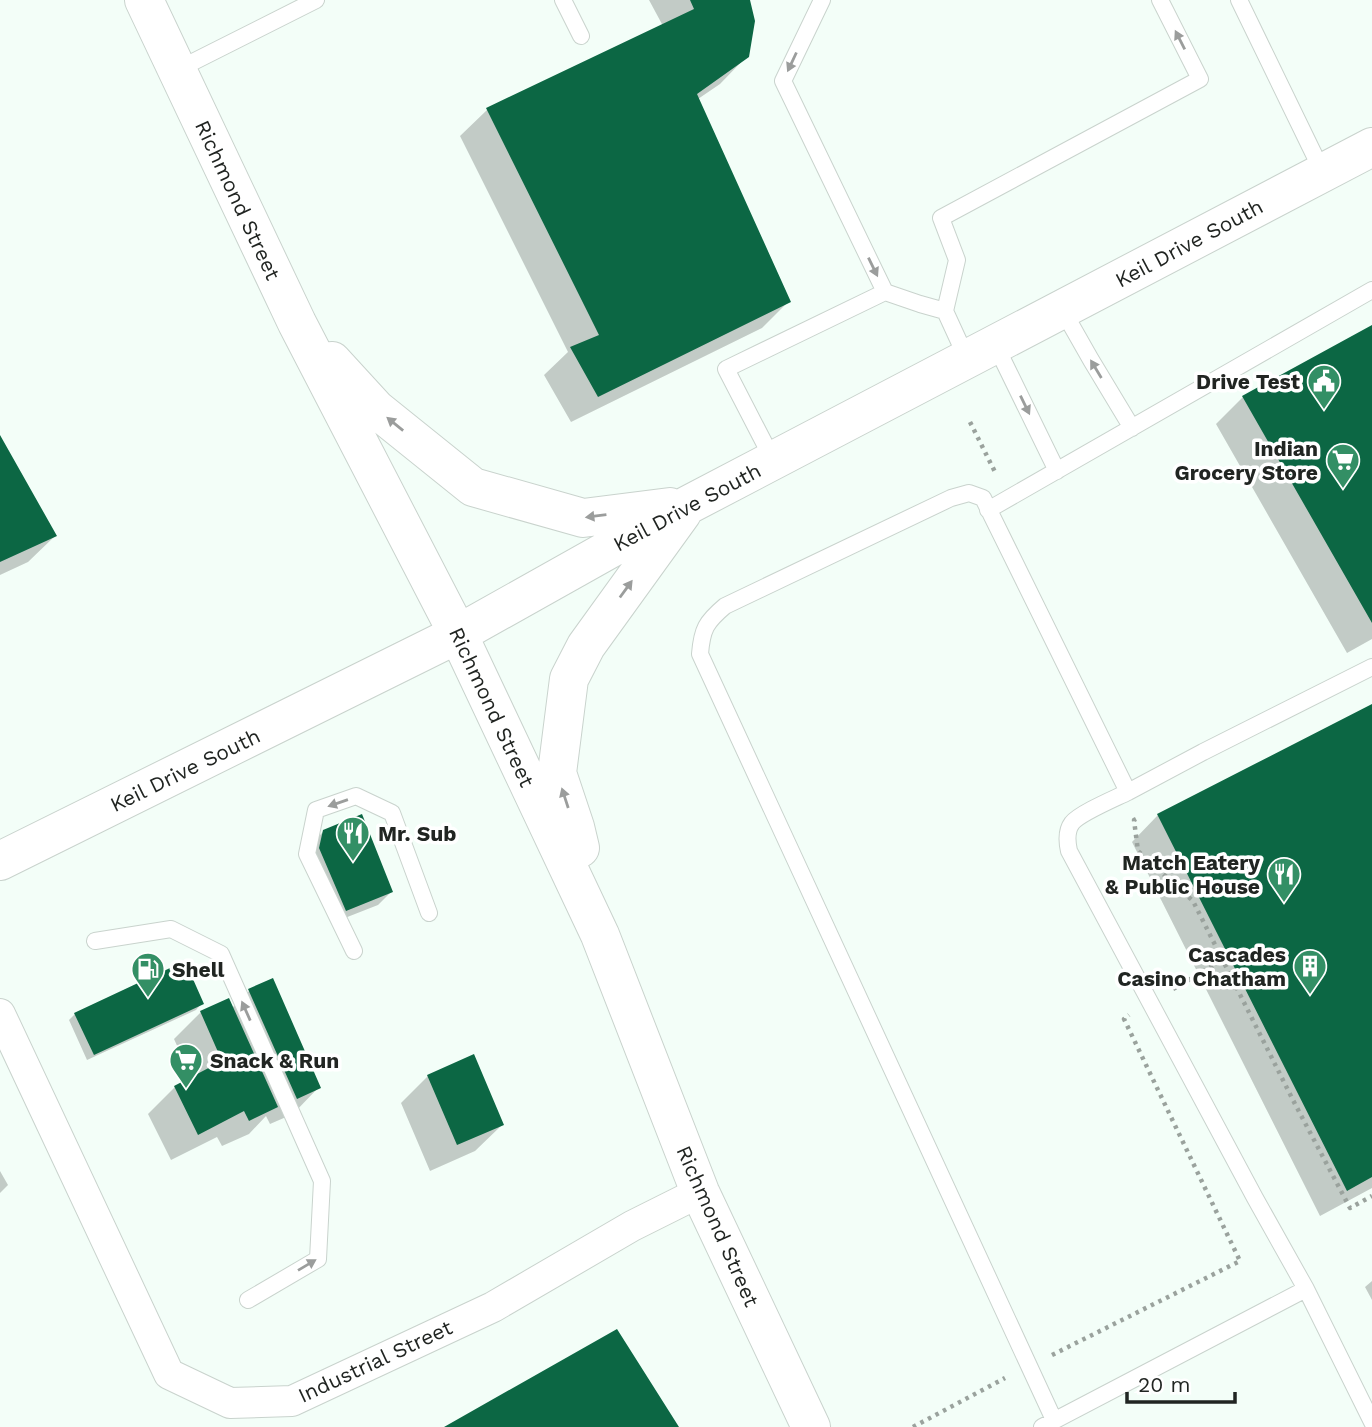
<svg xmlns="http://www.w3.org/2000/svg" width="1372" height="1427" font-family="'Work Sans',sans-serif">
<rect width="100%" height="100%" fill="#f3fef8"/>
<path fill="#0003" d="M649 0H749L747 56 720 84 698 99 789 301 762 328 571 422 544 375 568 352 460 136 487 110 663 26Z
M1372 329V639L1347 653 1216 424 1243 397Z
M0 438 55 536 28 562 0 575Z
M1372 706V1188L1320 1216 1132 842 1158 815Z
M324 831 391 892 378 905 332 923 309 846Z
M249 991 319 1087 293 1114 270 1124 266 1116 249 1134 222 1146 217 1137 171 1160 148 1114 175 1087 192 1079 174 1039 201 1012 232 1008Z
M202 1003 196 1010 87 1060 69 1020 75 1014Z
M428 1076 502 1125 475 1151 430 1171 401 1103Z
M0 1171 8 1185 0 1193Z
M1372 1281V1300L1365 1287Z"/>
<path fill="#0c6744" d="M690 0H750L755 21 749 57 697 94 791 302 598 397 570 347 599 335 486 108 694 9Z
M1372 325V623L1242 396Z
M0 435 57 536 0 562Z
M1372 704V1177L1347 1191 1157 814Z
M362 814 393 892 346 911 319 848 323 830Z
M185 961 204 1004 94 1055 74 1013Z
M273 978 321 1088 297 1099 248 989Z
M229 998 278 1107 249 1121 244 1111 198 1135 174 1086 222 1061 200 1011Z
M474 1054 504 1125 457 1145 427 1075Z
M617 1329 679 1427H444Z"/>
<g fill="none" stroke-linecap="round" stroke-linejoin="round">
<defs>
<path id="lane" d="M563 0 581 36
M822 0 783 81 885 292 920 304 945 311
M1239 0 1323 173
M177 70 316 0
M1062 309 1091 360 1132 428
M995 344 1057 471
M967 359 945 311 957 260 941 218 1200 79 1160 0
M773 460 726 369 885 292
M988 510 1372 290
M1128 792 1203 752 1372 667
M95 941 171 929 221 954 322 1181 318 1259 248 1300
M354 951 307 854 316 810 356 796 392 813 429 913
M1054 1420 700 654C702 629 706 622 725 606L951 498 969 493 983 498 1128 792C1116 798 1080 813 1072 823 1066 831 1067 842 1069 851L1255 1198 1306 1289
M1042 1427 1306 1289 1372 1422"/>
<path id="street" d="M0 1014 169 1374 230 1403 292 1401 493 1307 632 1226 700 1192"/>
<path id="secondary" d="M144 0 297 323 458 634 600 935 700 1192 811 1427
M332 361 376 409 473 487 583 518 670 507
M580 848 575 827 557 773 569 679 586 646 682 513
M0 861 458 634 688 505 1372 147"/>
</defs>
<use href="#lane" stroke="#c9d3cd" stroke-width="18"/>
<use href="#street" stroke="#c9d3cd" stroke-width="32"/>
<use href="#secondary" stroke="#c9d3cd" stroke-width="40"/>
<path stroke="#9aa29d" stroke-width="4.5" stroke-dasharray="3.5 5" stroke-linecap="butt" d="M970 422 996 474
M1136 819 1134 820 1138 851 1193 901 1295 1104 1350 1208 1372 1196
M1173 989 1223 960
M1052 1355 1240 1261 1124 1019 1129 1015
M913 1427 1005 1378"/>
<use href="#lane" stroke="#fff" stroke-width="16"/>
<use href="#street" stroke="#fff" stroke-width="30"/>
<use href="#secondary" stroke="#fff" stroke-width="38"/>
</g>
<defs><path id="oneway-solid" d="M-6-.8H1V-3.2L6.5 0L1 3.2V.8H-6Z" transform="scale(1.75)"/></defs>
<g fill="#9b9d9c">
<use href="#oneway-solid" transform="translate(1180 40) rotate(-117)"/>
<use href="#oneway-solid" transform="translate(792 62) rotate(115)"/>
<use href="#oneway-solid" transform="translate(873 267) rotate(64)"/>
<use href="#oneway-solid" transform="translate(1096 369) rotate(-121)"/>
<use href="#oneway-solid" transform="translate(1025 405) rotate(64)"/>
<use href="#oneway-solid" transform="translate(395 424) rotate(-141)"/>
<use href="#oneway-solid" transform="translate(596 516) rotate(173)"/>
<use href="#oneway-solid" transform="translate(626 589) rotate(-54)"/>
<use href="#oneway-solid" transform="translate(565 798) rotate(-108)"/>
<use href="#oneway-solid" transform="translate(338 803) rotate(161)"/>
<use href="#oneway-solid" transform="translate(246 1011) rotate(-114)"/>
<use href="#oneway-solid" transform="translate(307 1265) rotate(-31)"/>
</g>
<defs>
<symbol id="civic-pin" viewBox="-11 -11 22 30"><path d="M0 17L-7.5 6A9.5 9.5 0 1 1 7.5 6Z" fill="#338f65" stroke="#fff"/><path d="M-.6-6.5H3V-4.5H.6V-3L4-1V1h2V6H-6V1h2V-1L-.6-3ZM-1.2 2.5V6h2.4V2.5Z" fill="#fff"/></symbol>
<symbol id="supermarket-pin" viewBox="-11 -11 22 30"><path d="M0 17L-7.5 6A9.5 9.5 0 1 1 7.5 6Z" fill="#338f65" stroke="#fff"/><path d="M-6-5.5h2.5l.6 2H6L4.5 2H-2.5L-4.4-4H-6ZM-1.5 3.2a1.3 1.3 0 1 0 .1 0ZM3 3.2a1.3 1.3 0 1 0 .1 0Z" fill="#fff"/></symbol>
<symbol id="restaurant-pin" viewBox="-11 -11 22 30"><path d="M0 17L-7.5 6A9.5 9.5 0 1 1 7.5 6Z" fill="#338f65" stroke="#fff"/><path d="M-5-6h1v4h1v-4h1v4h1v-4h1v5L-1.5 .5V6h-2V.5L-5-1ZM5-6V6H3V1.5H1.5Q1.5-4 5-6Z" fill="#fff"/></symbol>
<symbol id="building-pin" viewBox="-11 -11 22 30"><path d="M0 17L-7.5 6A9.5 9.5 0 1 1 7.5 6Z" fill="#338f65" stroke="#fff"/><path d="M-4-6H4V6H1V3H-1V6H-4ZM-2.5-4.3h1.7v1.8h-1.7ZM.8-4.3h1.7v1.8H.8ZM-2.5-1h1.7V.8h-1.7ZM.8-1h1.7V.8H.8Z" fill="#fff"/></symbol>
<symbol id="fuel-pin" viewBox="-11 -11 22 30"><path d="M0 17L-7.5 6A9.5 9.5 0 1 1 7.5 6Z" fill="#338f65" stroke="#fff"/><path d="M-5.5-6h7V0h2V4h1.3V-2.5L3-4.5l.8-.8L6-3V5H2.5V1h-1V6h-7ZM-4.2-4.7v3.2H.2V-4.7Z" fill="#fff"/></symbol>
</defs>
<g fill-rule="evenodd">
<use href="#civic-pin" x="1305" y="362" width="38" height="52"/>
<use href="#supermarket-pin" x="1324" y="441" width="38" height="52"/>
<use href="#restaurant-pin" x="334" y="814" width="38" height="52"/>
<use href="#restaurant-pin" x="1265" y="855" width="38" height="52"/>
<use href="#building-pin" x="1291" y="947" width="38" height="52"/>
<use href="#fuel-pin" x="129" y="950" width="38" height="52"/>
<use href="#supermarket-pin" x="167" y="1041" width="38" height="52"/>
</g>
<g text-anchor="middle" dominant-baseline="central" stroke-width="7" stroke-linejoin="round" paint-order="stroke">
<g font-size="21" fill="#212522" stroke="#fff">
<text transform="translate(238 200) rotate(65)">Richmond Street</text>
<text transform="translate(1189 243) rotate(-28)">Keil Drive South</text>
<text transform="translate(687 507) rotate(-28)">Keil Drive South</text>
<text transform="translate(492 707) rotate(65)">Richmond Street</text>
<text transform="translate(185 770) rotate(-26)">Keil Drive South</text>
<text transform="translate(718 1226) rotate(66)">Richmond Street</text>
<text transform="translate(375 1361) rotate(-25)">Industrial Street</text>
</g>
<g font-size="21" font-weight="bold" fill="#212522" stroke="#fff" text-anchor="end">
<text x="1300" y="381">Drive Test</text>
<text x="1318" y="448">Indian<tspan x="1318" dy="24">Grocery Store</tspan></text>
<text x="378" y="833" text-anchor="start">Mr. Sub</text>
<text x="1260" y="862">Match Eatery<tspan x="1260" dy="24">&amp; Public House</tspan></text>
<text x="1286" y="954">Cascades<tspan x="1286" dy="24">Casino Chatham</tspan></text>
<text x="172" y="969" text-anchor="start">Shell</text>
<text x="210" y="1060" text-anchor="start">Snack &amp; Run</text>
</g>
</g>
<path d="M1127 1392v10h108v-10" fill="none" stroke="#212522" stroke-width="3.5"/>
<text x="1138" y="1392" font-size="21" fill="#212522" stroke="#ffffff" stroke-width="5" paint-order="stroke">20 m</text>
</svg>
